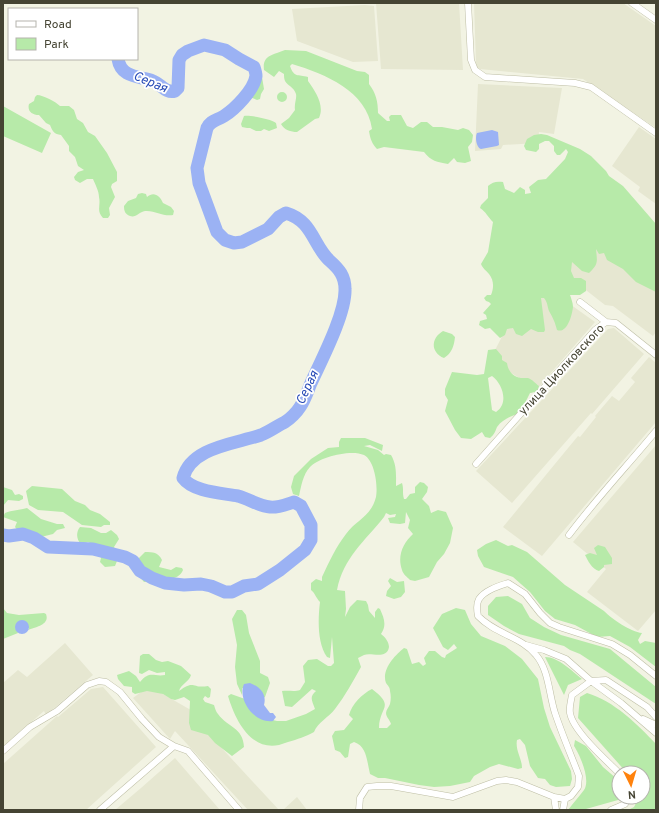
<svg xmlns="http://www.w3.org/2000/svg" width="659" height="813" font-family="Overpass,sans-serif">
<rect width="100%" height="100%" fill="#f2f3e3"/>
<path fill="#e6e7d1" d="M376 3H459L463 70 381 69Z
M474 3H623L656 26V128L583 79 480 69 477 67 476 63Z
M365 5 374 6 378 61 353 62 297 41 292 9Z
M478 84 562 88 554 134 539 132 538 143 503 145 501 149 475 151Z
M639 127 656 139V204L638 191 640 187 612 166Z
M590 233 656 289V332L653 336 613 306 605 305 582 287 556 274Z
M539 282 595 322 537 389 490 360 514 313Z
M614 328 644 354 592 414 591 413 512 503 476 471 608 329Z
M649 357 656 363V422L542 556 503 527 578 436 580 437 596 417 595 416 612 396 619 401 635 382 631 378Z
M656 445V610L638 631 587 592 606 569 573 542Z
M65 643 93 675 46 715 44 711 3 747V683L18 670 27 677Z
M149 686 196 713 193 717 279 810H248L175 731 170 739 133 698Z
M103 687 156 747 86 810H3V764L57 716 58 717 91 689Z
M175 758 220 810H115L141 788Z
M297 797 307 810H283Z"/>
<path fill="#b7eaa9" fill-rule="evenodd" d="M285 50 306 51 357 71 365 72 369 75V84C376 93 378 102 378 113L387 121H390L389 117 391 115H401L407 126 413 128 421 122H427L433 127H442L458 130 463 128 469 130 473 135 472 142 468 147 471 161 465 163 457 162 454 158 448 164C437 162 431 161 424 152L384 147 377 149C372 144 370 138 369 131L372 129C367 91 325 74 292 64L290 66C294 78 298 74 308 77V81C315 91 325 105 319 118L315 119 297 132C291 132 284 130 281 124L289 118 295 110C294 104 297 98 296 94 294 87 288 86 285 81 284 79 284 76 284 74L279 71 274 77 264 70C262 55 273 55 285 50Z
M257 70 261 71 264 89 261 94 260 99 257 100 250 97 252 92C248 84 248 82 253 75 255 70 252 72 257 70Z
M277 97a5 5 0 1 1 10 0a5 5 0 1 1-10 0Z
M37 95C43 95 56 102 60 106H69L74 110 77 119 83 123 88 132 95 136 107 153 117 172V181L112 184 111 187 115 197 109 208 110 215 108 218H103C96 211 101 206 99 197 99 191 95 184 93 179H87L80 183 75 180 74 177 78 172 84 170 78 166 75 157 69 151V146L61 135C54 134 53 132 50 125L46 123 39 115C32 115 27 111 29 104L34 101 35 97Z
M3 106 51 133 42 153 3 136Z
M244 116C250 115 271 119 276 123L277 128 269 131 264 129 261 131H256L250 128H247L242 127 241 124Z
M541 134 547 135 580 149 591 156 606 171 609 176 623 186 656 224V292L636 282 623 269 607 260 604 253 599 254 596 249C597 261 599 264 589 273L582 271 572 262 571 271 574 278H581L586 281V291L580 295H570C571 298 573 303 573 307 572 316 567 334 557 330 555 322 553 318 549 311 547 306 548 303 544 298H541L545 330 544 332H538L531 329 522 336 516 334 513 328 507 329 505 335 500 338 490 328 485 329 479 325 480 321 487 319 486 315 483 313 491 304 489 302 486 301 484 298 487 295H491C494 288 494 280 489 274 486 270 483 269 481 264L488 252 493 222C488 217 486 212 480 208L481 205 488 198V186C492 182 497 181 503 182L505 189 514 193 520 187 525 190V194L531 193 529 187 538 180 546 179 565 159 568 152 566 149 560 155H557L554 151V146L549 141H545L539 144V149L536 152 526 150 524 146 527 139 534 135Z
M142 193 146 194 147 197C154 191 160 196 163 203L171 207 174 211 173 215C163 217 155 210 145 211 139 212 136 218 130 216 125 214 124 211 124 206L128 201 136 198 138 194Z
M443 331 452 334 455 337C454 346 452 353 444 358 430 352 431 338 443 331Z
M496 349 502 356V360L507 363C508 371 513 377 521 378 524 378 526 378 528 378 533 380 535 383 539 386 538 392 535 392 530 393L520 413C511 416 503 419 497 427 495 432 494 435 490 438L485 437 482 432 471 439 461 438 455 430 445 411 448 400 445 395V389L452 372 477 375 484 374 488 350ZM492 376C503 384 509 404 496 412L492 410 488 378Z
M341 438H365L383 445 382 451 370 445 364 446 378 450 384 455 386 454 391 455C397 465 396 475 396 486L402 483C404 489 402 493 404 499H406L410 494 415 493V487L420 482 424 483 428 487 427 492 422 499 429 506 431 513 438 510 446 512 453 528 450 543 444 554 437 562 429 577 415 581 410 580C407 577 403 574 402 570 397 556 403 543 413 534L408 528 410 520 406 512 405 523 400 524 390 523 388 518 395 517 396 514 390 515 386 513 384 517C365 541 343 558 337 590L345 591 346 609 345 617 350 607 357 600 366 601 368 605 369 611 375 618V612L378 608 380 609C384 618 387 625 381 634 385 637 389 642 389 647 387 660 371 652 364 655 362 656 360 657 358 658L361 667C353 681 345 696 335 709 328 718 318 722 314 732 305 737 298 739 288 742 285 743 282 744 279 745 250 751 235 719 228 696L231 694 245 699 260 717 277 721H286L306 714 315 709C312 700 309 697 316 691L312 689 292 707 285 706 282 691C289 690 294 692 300 690L305 682 303 666 308 660 317 659 328 666H331L334 663 332 637 330 658 327 657C317 643 318 618 320 602 316 598 315 593 311 590V583L316 579 322 581V577C329 562 336 547 346 534 356 520 371 517 376 497 378 486 375 461 364 455 351 449 319 457 310 467 303 474 301 487 299 496L293 494 291 487 294 476 311 459 328 448 339 447V442Z
M32 486 62 489 75 501 85 505 90 510 100 514 110 522V525H104L101 527 82 525 63 512 38 510 29 505 26 491Z
M3 487 12 490 15 495 19 494 23 496V499L19 501 8 500 3 506Z
M27 508 41 519 57 524H63L65 528 57 530 53 534 37 538 31 536 28 531 19 532 15 527 17 522 3 517 5 513C12 510 20 510 27 508Z
M80 527 91 528 101 533H106L111 530 117 535 119 539 114 547 117 552 113 556 117 558V561L115 566 105 567 100 562 101 558 96 549 90 547V543L88 542 81 544C76 539 76 532 80 527Z
M496 540 508 546 512 545 527 552 565 585 604 611C612 619 631 632 642 633L638 640 640 644 645 641 656 643V667L630 647 610 636 597 637 575 625 555 619 545 611 530 592 513 577 484 567 478 556 477 550 486 544Z
M598 545 605 547 612 558V564L604 565V567L599 571C592 569 588 561 585 555L590 553 597 555 594 548Z
M145 552C153 552 158 552 162 560L159 567 171 570 176 567 182 568 183 570C179 580 168 578 160 583L152 581 144 582 138 575 139 572 136 568 138 564 137 560Z
M390 578 397 582 404 581 405 592 401 597 394 599 386 596 387 591 391 586 388 581Z
M508 596 522 604 530 618 544 627 561 635 610 649 656 687V704L580 654 570 650 564 646 519 634 504 626 488 615V606L496 597Z
M3 608 7 613 19 615 44 613 46 614C50 625 36 627 28 630L29 628H16L18 633 3 639Z
M456 608 465 610 471 624 481 636 505 646 522 659 538 679 544 708 550 727 571 771 572 779 570 786 556 787 550 785 545 779 538 778 530 766 525 745 520 739 517 740C515 750 522 758 522 768L518 769 499 764 490 767 474 776 470 782 450 786 434 787 419 785 385 778H378L370 774C367 762 367 746 354 742L350 744 348 757 345 758 340 752 335 750 332 736 335 731 344 730 353 719 349 715C352 704 362 694 372 689 396 707 379 707 379 728H387L391 724C390 720 386 717 386 713 386 710 389 707 390 704 391 700 391 695 390 691 390 687 388 686 386 683 381 670 395 655 404 648L407 649 412 664 419 662 423 666 426 664 424 658 429 651H435L442 657 445 658 446 655 457 648 454 644 448 650 443 647 433 628 442 614Z
M237 610H242L246 615 249 633 260 661V673L268 677 270 683 265 697 263 698 242 688V695L237 684 235 667 237 645 232 619Z
M143 654H149L156 660 162 662 168 661 181 666 191 675C189 682 181 684 179 691 195 679 192 689 208 686L211 689 210 697 208 698 205 696 203 699 205 702 214 705C215 708 216 712 218 714 228 728 243 727 244 747L232 756 215 743 208 735 191 730 189 723 190 701 184 697 175 700 171 699 163 694 147 691 135 694 132 692V687L124 686 118 679 117 675 129 671 136 676 140 682C150 670 153 677 165 675V672L157 673 149 670 142 674 139 673 140 656Z
M545 657C558 657 572 671 582 679L568 685 564 695Z
M587 693C614 701 637 724 656 744V810H628L634 807 639 797H643V773H627L578 718 580 697Z
M575 740 586 746 603 767 617 779 619 788 618 800 586 809 568 810C573 803 579 797 584 790 591 780 580 755 574 746Z"/>
<path fill="#9bb2f4" d="M492 130 498 132 499 145 497 146 481 149C476 147 475 137 477 133Z
M15 627a7 7 0 1 1 14 0a7 7 0 1 1-14 0Z
M250 683C260 687 267 694 264 705L270 713H273L276 717 273 721C255 724 237 700 244 684Z"/>
<g fill="none" stroke-linecap="round" stroke-linejoin="round">
<path stroke="#9bb2f4" stroke-width="13" d="M3 535 9 536 23 534 34 538 48 547 93 549 125 557 133 561 140 571 152 578 165 583 184 585 201 584 211 586 225 592H232L244 586 258 584 280 570 305 550 311 540V525L301 506 294 502C287 504 278 508 270 507 259 506 249 499 238 496 222 493 193 492 183 478 191 447 235 444 261 435 269 432 277 426 285 422 290 419 297 412 300 407 305 400 308 390 311 383 322 359 346 313 345 289 345 276 339 269 330 261 313 246 313 221 286 213L279 217 268 229 242 242 234 243 225 240 217 232 199 183 197 168 207 128C211 120 216 121 224 116 235 109 254 90 256 76 256 73 255 70 254 67L239 59 225 50 204 45 188 51 182 55 179 60 178 88 175 91C166 94 161 84 153 81 139 76 121 78 118 59"/>
<defs>
<path id="minor" d="M468 3 471 60 475 70 485 77 575 83 591 87 656 133
M632 3 656 20
M580 302 606 322
M476 464 595 330 606 322 616 323 656 355
M569 535C596 499 627 466 656 431
M526 645 544 650 566 659 591 681 606 680 647 707 656 717
M643 719 656 725
M174 746 188 751 239 810
M3 751 30 727 57 711 87 685 99 681 106 682 120 692 142 719 159 737 174 746 100 810
M619 773C606 760 573 731 570 713 569 707 571 701 572 695L591 681 621 703 656 733
M554 797 556 810
M359 810 360 798 367 787 377 786H391L453 797 497 781 506 780 517 782 554 797 565 799 571 796 578 787 579 776C571 755 562 734 555 713 549 695 549 670 536 655 522 637 495 634 478 616 477 611 476 604 479 599 485 590 499 586 508 583L525 594 540 613 550 623 559 627 612 644 630 655 656 676
M563 810 565 799
M611 810 625 804 630 797"/>
</defs>
<use href="#minor" stroke="#bebea5" stroke-width="7"/>
<use href="#minor" stroke="#fff" stroke-width="6"/>
</g>
<g text-anchor="middle" dominant-baseline="central" stroke-width="3.5" stroke-linejoin="round" paint-order="stroke">
<g font-size="12" fill="#454433" stroke="#fff">
<text transform="translate(562 370) rotate(-47)">улица Циолковского</text>
</g>
<g font-size="13" font-style="italic" fill="#274ab6" stroke="#fff">
<text transform="translate(150 83) rotate(23)">Серая</text>
<text transform="translate(308 388) rotate(-65)">Серая</text>
</g>
</g>
<rect width="659" height="813" fill="none" stroke="#454433" stroke-width="8"/>
<rect x="8" y="8" width="130" height="52" fill="#ffffff" stroke="#b5b4ad"/>
<rect x="16" y="21" width="20" height="6" fill="#ffffff" stroke="#b5b4ad"/>
<text x="44" y="28" font-size="12" fill="#454433">Road</text>
<rect x="16" y="38" width="20" height="12" fill="#b7eaa9" stroke="#b5b4ad"/>
<text x="44" y="48" font-size="12" fill="#454433">Park</text>
<g transform="translate(631 785) rotate(175)"><circle r="19" fill="#ffffff" stroke="#b5b4ad"/>
<path d="M0-3L7 15L0 10L-7 15Z" fill="#ff820d"/>
<text y="-6" font-size="11" font-weight="bold" text-anchor="middle" fill="#454433">N</text>
</g>
</svg>
